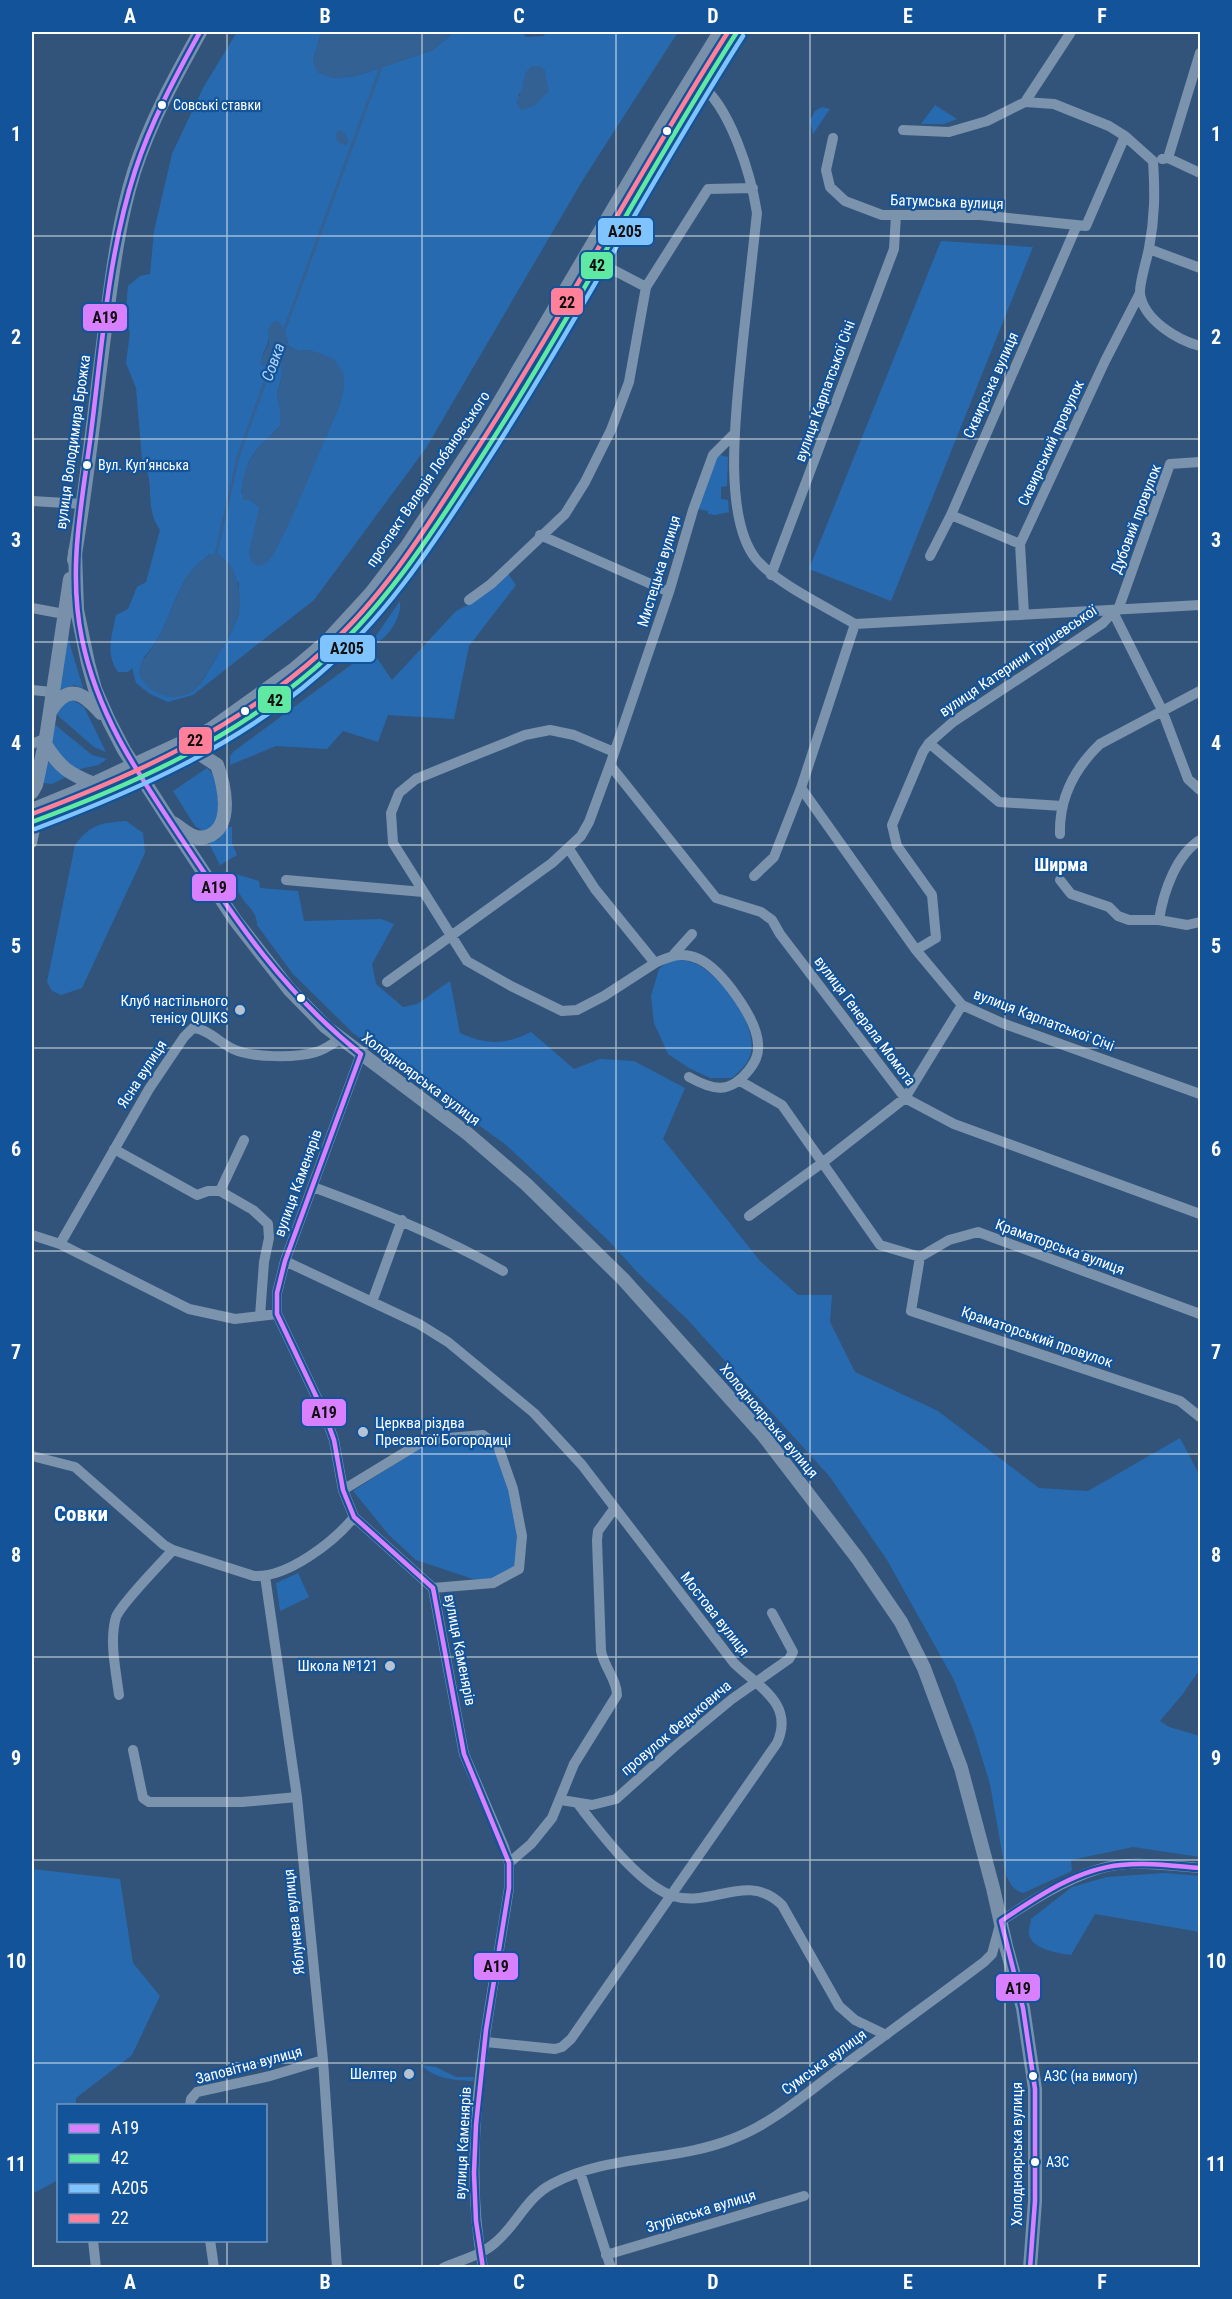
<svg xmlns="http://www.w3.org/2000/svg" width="1232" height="2299" font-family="'Roboto Condensed',sans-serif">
<rect width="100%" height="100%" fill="#32547a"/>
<path fill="#286aaf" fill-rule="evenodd" d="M237 32H321L313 62 332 78 356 76 433 50 454 32H522L526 37 544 36 546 32H678L584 178 426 448 314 600 193 695 168 702 150 694 136 683 132 668 128 672H118C105 654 112 635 116 615L128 609 137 587 146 582 160 530C143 505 157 486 142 459L136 388 126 363 130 333 125 320 128 286 140 276 150 274 154 231 172 154 203 88ZM544 69 546 81 534 106 527 107 518 95ZM269 329H284L289 346 299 351 311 350 344 385 339 407 272 557 249 553 260 508 241 492 249 461 257 449 280 426V409L277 394 282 375 281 360H278L266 366 261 364C260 352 271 348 269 329ZM210 554 239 583V615L231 633 200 685 143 658C165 636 169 609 183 583 189 572 200 562 210 554Z
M935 105 957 119 944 124H921Z
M822 107 830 109 813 134 810 121 815 111Z
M941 241 1033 247 891 601 809 569Z
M720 455 728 457 727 486 721 487V499L728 500 729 512 715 515 708 514V511L697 509 716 457Z
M508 574 516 585 469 646 454 719 388 715 378 742 343 731 327 749 276 746 230 765V757L233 752 359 659 377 658 392 680 456 611 474 602Z
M400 601C402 616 389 638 374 644L371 643Z
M65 616 69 641 83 688 74 685 56 691Z
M71 699 84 707 106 752 94 747 56 714V710Z
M53 723 92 755 107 759 98 765 76 770C54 754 48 752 53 723Z
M47 752 68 776 52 784 43 783Z
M207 768C219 776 219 807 218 821L205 832 195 826 173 791Z
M126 821 143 833 145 853 82 988 61 995 52 991 47 982 75 845C91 824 100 823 126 821Z
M226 827H232V843L237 855 220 865 209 843 219 839Z
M225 871 259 881 260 888 298 891 304 921 381 919 394 924 372 964 376 984 403 1007 417 1004 450 981 460 1033C486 1045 505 1045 531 1032L574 1069 600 1059 634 1061 685 1088 663 1139 760 1261 798 1295H832L830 1322 855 1372 938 1411 1039 1488 1088 1491 1180 1438 1200 1476V1669L1182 1695 1160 1721 1169 1727 1200 1736V1857L1133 1847 1071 1860 1072 1871 1023 1893C1013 1890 1010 1884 1006 1875L990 1784 974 1732 954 1680 887 1560 830 1477 687 1319 639 1274 609 1241 506 1145 353 1033 293 974 257 925C257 911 247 907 241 896 235 888 230 879 225 871Z
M671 959C678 960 687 960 694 963 720 974 757 1023 751 1052 749 1063 740 1071 732 1078H710L689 1068 668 1054 654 1023 651 996 659 969Z
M483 1439 495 1446 511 1489 519 1536 517 1568 492 1581 473 1579 416 1560 389 1535 353 1491 428 1443Z
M298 1573 309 1597 280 1611 276 1583Z
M32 1869 120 1879 133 1963 160 1996 132 2055 76 2098V2105L58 2106V2180L32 2194Z
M1164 1873 1200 1876V1932L1095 1914 1071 1955C1059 1953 1032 1950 1029 1934 1028 1930 1031 1924 1031 1919L1072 1887 1107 1877Z
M422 2065 436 2067 456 2077H474L473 2081C457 2081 432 2078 422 2065Z"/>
<path fill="#346193" d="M321 32H454L433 50 356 76 332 78 318 73 313 62Z
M532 66H540L544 69 549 91 534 106 521 110 516 102 522 90 525 73Z
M338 130 343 131 349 141 346 146 337 142 336 135Z
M277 320 284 329 289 346 299 351 310 350 333 358 344 374V385L339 407 290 522 272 557 265 564 257 566 251 561 249 553 259 508 252 501 244 500C237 479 251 454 266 439 271 435 276 432 280 426V409L277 395 282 375 281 361 278 360 266 366 261 364V358L269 344 268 329 272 323Z
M216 553C237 562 244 596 238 617 233 632 223 647 214 661 209 668 205 677 200 684 187 702 163 700 148 687 143 682 140 679 139 672 139 661 147 656 152 648 166 628 172 604 183 583 190 571 204 556 216 553Z"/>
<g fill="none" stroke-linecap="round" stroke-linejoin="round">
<path stroke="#346193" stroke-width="3" d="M284 331 381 67
M216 554 238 457 273 360"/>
<path stroke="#7b93ad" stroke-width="10" d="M697 82C730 104 751 175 757 213 752 255 748 298 743 340 738 396 720 514 756 559 774 582 828 608 855 624
M1025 102 1071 32
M903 130 949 132 987 121 1025 102 1054 104 1109 126 1125 136 1153 161C1155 192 1155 217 1149 248 1147 260 1139 283 1140 294 1144 320 1177 340 1200 346
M833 138 826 170 830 187 845 201 882 215H980L1086 226 1125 136
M1168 158 1200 53
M1162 159 1168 158 1200 173
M1149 249 1200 268
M598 262 646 287
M32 501 82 504
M951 515 1020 544
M540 535 669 592
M930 556 951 515 1077 225
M771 575 894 249 896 215
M469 600 491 584 565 514 585 482 611 430 629 382 646 287 708 189 753 188
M32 608 64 614
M1118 610 1170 464 1200 462
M1024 614 1020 544 1105 361 1140 293
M855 624C970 617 1085 612 1200 605
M32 690 52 692
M929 743 999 802 1062 806
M32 744 46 738
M614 752 574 735 550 730 525 735 443 768 416 779 399 793 391 813 393 843 467 961 511 986 562 1011 577 1010 604 996 655 963
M610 765 716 898 761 912 772 920 780 934 905 1098 954 1124 1200 1214
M801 788 916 950 962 1005 1002 1023 1200 1094
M1060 834C1059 798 1074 769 1100 744L1200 691
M32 843 37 820
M569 849 595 889 655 963C670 956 683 951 699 959 722 970 757 1019 758 1044 759 1055 755 1062 749 1070 730 1094 714 1091 689 1077
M754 876 774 857 801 788 855 624
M286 880 423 892
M1060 880 1071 894 1109 907 1118 916 1129 920H1159L1187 925 1200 922
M1159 920C1163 893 1176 855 1200 840
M916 950 936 938 932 895 897 846 892 825 923 752 929 743 953 722 1103 623 1113 612 1162 710 1188 779 1200 790
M674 954 692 934
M387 982 552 863 581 836 589 822 610 765 669 592 693 510 713 455 734 434
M361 1054 285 1261 277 1293V1314L325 1415 334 1440 343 1490 354 1517 433 1588 464 1754 504 1847 509 1863V1888C490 2013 459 2142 483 2268
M740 1081 782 1105 880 1245 920 1257 949 1240 978 1232 1200 1314
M114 1149 197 1195 208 1191H220L253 1210 268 1224 269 1238 264 1262 260 1316
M313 1187C378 1211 442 1236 503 1271
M220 1191 244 1140
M749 1216 822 1163 905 1098 962 1005
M32 1235 60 1244 189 1309 235 1319 277 1314
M60 1244 149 1089 184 1037 193 1028C208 1029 220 1043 233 1049 252 1058 296 1058 316 1052 324 1050 332 1044 340 1039
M920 1257 911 1311 1180 1401 1200 1417
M285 1261 419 1324 448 1342 534 1413 582 1465 734 1663C757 1686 795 1703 777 1743L571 2039 562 2047 555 2049 486 2042
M372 1302 402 1220
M32 1456 75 1467 164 1545 173 1550 254 1576C287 1578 334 1542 354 1517
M343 1490 425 1440 483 1435 498 1446 513 1489 522 1536 519 1569 493 1583 433 1588
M265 1576 297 1797 323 2060 337 2268
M119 1695C116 1671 109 1641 116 1617 121 1604 161 1563 173 1550
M133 1750 143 1798 149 1802H242L297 1797
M561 1800 592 1805 616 1799 674 1747 732 1699 789 1659 793 1652 772 1613
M578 1804C600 1832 639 1885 673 1896 712 1908 748 1871 782 1905L839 2006 855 2020 886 2035
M509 1863 531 1844 552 1818 574 1764 617 1695C617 1680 604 1667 601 1651L597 1540 598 1531 614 1509
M190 2106 191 2099 197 2092 270 2076 323 2060
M580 2172 611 2268
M93 2240 96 2268
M210 2240 214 2268
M606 2255 804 2196
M443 2268C461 2260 482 2255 496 2242 517 2224 527 2197 552 2184 608 2154 675 2162 732 2139 770 2125 803 2096 835 2072 885 2035 935 1999 984 1962L992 1954 1001 1921C1031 1901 1064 1880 1099 1869 1130 1859 1169 1866 1200 1868"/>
<path stroke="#7990aa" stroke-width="14" d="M75 551 77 610 88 663 95 689 109 721 124 750 169 820 235 920 289 989 326 1027 468 1134 526 1184 623 1279 763 1435 858 1559 901 1622 924 1668 961 1768 993 1888 1006 1946 1023 2008 1035 2089V2201L1030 2268
M74 560C87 484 95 406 105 329 112 277 118 223 134 172 150 122 175 77 200 32
M51 710C69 683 83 693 101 713
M45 744C60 768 68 773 94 784
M32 792 36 785 46 738 70 579
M32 810 71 794 211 729 293 670 327 641 371 593 407 546 486 425 662 126 720 32
M32 822C91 800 157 773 212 742 255 718 307 678 343 643 390 599 424 544 459 491 559 343 638 181 737 32
M173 823C180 827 186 833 193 836 200 839 205 838 211 835 233 823 224 784 217 765L195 751"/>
<defs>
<path id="bus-1" d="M200 32C175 77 151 122 135 171 107 258 102 350 90 441 81 507 68 572 82 639 98 717 139 775 183 841 237 922 284 993 361 1054L285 1261 277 1293V1314L325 1415 334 1440 343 1490 354 1517 433 1588 464 1754 509 1863V1888L486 2030 476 2125 474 2173 476 2221 483 2268
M1030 2268 1035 2201V2089L1023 2008 1001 1921C1037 1897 1077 1869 1121 1865 1148 1862 1174 1866 1200 1868"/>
<path id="bus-2" d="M32 822C134 784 231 740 314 669 382 611 429 538 477 464 569 323 646 173 737 32"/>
<path id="bus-3" d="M35 829C137 790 235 747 318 675 387 617 433 544 482 469 574 328 652 178 743 36"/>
<path id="bus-4" d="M32 814C137 774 238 728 323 651 383 598 425 530 468 463 560 322 638 173 728 32"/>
</defs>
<use href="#bus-1" stroke="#135399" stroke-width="9"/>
<use href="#bus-2" stroke="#135399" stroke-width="9"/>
<use href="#bus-3" stroke="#135399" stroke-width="9"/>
<use href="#bus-4" stroke="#135399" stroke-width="9"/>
<use href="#bus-1" stroke="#d880ff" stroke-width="4.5"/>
<use href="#bus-2" stroke="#60e9a3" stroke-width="4.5"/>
<use href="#bus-3" stroke="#80c4ff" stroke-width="4.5"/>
<use href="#bus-4" stroke="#ff8098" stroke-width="4.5"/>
</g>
<path fill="none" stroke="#fff" stroke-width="1.5" stroke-opacity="0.55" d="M227 32V2106M422 32V2268M616 32V2268M810 32V2268M1005 32V2268M32 236H1200M32 439H1200M32 642H1200M32 845H1200M32 1048H1200M32 1251H1200M32 1454H1200M32 1657H1200M32 1860H1200M32 2063H1200M227 2240V2268"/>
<g fill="#fff" stroke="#135399" stroke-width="2">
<circle cx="162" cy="105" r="5"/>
<circle cx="667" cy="131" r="5"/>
<circle cx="87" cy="465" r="5"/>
<circle cx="245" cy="711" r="5"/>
<circle cx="301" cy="998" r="5"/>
<circle cx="1033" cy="2076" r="5"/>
<circle cx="1035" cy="2162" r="5"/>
</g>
<g fill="#b7c3d0" stroke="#135399" stroke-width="2">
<circle cx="240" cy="1010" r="6"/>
<circle cx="363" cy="1432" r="6"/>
<circle cx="390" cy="1666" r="6"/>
<circle cx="409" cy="2074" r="6"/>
</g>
<g text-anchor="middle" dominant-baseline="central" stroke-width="4.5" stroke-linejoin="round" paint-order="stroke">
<g font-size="14" fill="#fff" stroke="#135399" text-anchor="start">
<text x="173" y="105">Совські ставки</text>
<text x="98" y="465">Вул. Куп’янська</text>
<text x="1044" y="2076">АЗС (на вимогу)</text>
<text x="1046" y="2162">АЗС</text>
</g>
<g font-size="15" fill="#fff" stroke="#135399">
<text transform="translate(947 202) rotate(2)">Батумська вулиця</text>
<text transform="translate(991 385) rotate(-66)">Сквирська вулиця</text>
<text transform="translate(825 391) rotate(-70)">вулиця Карпатської Січі</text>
<text transform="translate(73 442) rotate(-82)">вулиця Володимира Брожка</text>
<text transform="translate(1051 443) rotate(-65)">Сквирський провулок</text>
<text transform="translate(428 479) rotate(-56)">проспект Валерія Лобановського</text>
<text transform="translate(1136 519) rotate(-69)">Дубовий провулок</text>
<text transform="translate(659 571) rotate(-73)">Мистецька вулиця</text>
<text transform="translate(1018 661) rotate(-34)">вулиця Катерини Грушевської</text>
<text transform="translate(1044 1020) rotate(21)">вулиця Карпатської Січі</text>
<text transform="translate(865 1021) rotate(53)">вулиця Генерала Момота</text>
<text transform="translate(142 1074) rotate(-57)">Ясна вулиця</text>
<text transform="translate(421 1079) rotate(37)">Холодноярська вулиця</text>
<text transform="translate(298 1183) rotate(-70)">вулиця Каменярів</text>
<text transform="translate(1060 1247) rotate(20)">Краматорська вулиця</text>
<text transform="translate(1037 1337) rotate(19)">Краматорський провулок</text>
<text transform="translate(769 1421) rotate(50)">Холодноярська вулиця</text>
<text transform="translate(715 1614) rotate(52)">Мостова вулиця</text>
<text transform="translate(460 1650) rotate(79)">вулиця Каменярів</text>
<text transform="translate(676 1728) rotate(-40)">провулок Федьковича</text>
<text transform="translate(294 1922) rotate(-96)">Яблунева вулиця</text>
<text transform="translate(824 2062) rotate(-36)">Сумська вулиця</text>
<text transform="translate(249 2065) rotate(-15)">Заповітна вулиця</text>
<text transform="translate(463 2143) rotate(-87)">вулиця Каменярів</text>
<text transform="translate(1017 2154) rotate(-90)">Холодноярська вулиця</text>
<text transform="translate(701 2211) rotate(-17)">Згурівська вулиця</text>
</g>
<g font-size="15" fill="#fff" stroke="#135399" text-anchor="end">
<text x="228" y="1001">Клуб настільного<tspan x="228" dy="17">тенісу QUIKS</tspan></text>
<text x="375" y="1423" text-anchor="start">Церква різдва<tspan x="375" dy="17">Пресвятої Богородиці</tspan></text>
<text x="378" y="1666">Школа №121</text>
<text x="397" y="2074">Шелтер</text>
</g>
<g font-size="16" font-style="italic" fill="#b2d6fa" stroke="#135399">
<text transform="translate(273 362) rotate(-70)">Совка</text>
</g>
<g font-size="18" font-weight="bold" fill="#fff" stroke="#135399">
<text x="1061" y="864">Ширма</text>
</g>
<g font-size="21" font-weight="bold" fill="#fff" stroke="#135399">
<text x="81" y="1514">Совки</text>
</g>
</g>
<g stroke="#135399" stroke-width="2">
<rect x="597" y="217" width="57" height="29" rx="6" fill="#80c4ff"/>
<rect x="580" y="251" width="34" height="29" rx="6" fill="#60e9a3"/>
<rect x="550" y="287" width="34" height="29" rx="6" fill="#ff8098"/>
<rect x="82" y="303" width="46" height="29" rx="6" fill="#d880ff"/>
<rect x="319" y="634" width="57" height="29" rx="6" fill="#80c4ff"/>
<rect x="257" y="685" width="35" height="29" rx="6" fill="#60e9a3"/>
<rect x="178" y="726" width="35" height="29" rx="6" fill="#ff8098"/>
<rect x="191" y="873" width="46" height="29" rx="6" fill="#d880ff"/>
<rect x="301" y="1398" width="46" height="29" rx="6" fill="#d880ff"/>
<rect x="473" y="1952" width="46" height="29" rx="6" fill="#d880ff"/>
<rect x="995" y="1973" width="46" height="29" rx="6" fill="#d880ff"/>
</g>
<g font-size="16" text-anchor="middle" font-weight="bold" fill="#111">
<text x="625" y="237">А205</text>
<text x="597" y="271">42</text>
<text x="567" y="308">22</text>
<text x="105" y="323">А19</text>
<text x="347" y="654">А205</text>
<text x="275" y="706">42</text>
<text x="195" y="746">22</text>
<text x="214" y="893">А19</text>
<text x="324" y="1418">А19</text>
<text x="496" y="1972">А19</text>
<text x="1018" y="1994">А19</text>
</g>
<rect width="1232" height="2299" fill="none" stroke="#135399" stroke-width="66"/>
<rect x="57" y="2104" width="210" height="138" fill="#135399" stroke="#7198c2" stroke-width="1.5"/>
<rect x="69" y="2124" width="30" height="9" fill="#d880ff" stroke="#7198c2" stroke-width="1.5"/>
<text x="111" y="2134" font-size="18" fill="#ffffff">А19</text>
<rect x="69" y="2154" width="30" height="9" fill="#60e9a3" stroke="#7198c2" stroke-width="1.5"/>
<text x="111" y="2164" font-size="18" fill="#ffffff">42</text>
<rect x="69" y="2184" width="30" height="9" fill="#80c4ff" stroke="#7198c2" stroke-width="1.5"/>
<text x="111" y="2194" font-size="18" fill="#ffffff">А205</text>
<rect x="69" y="2214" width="30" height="9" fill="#ff8098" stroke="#7198c2" stroke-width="1.5"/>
<text x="111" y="2224" font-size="18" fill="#ffffff">22</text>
<rect x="33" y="33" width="1166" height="2233" fill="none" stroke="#fff" stroke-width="2"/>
<g font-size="20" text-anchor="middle" font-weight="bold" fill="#fff">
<text x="130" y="23">A</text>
<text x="325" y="23">B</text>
<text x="519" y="23">C</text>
<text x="713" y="23">D</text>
<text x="908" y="23">E</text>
<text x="1102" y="23">F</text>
<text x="16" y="141">1</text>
<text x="1216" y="141">1</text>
<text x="16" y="344">2</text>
<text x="1216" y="344">2</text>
<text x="16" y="547">3</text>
<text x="1216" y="547">3</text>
<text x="16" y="750">4</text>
<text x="1216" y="750">4</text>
<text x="16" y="953">5</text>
<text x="1216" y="953">5</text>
<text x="16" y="1156">6</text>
<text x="1216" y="1156">6</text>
<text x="16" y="1359">7</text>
<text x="1216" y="1359">7</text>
<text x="16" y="1562">8</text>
<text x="1216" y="1562">8</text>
<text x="16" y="1765">9</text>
<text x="1216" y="1765">9</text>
<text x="16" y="1968">10</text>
<text x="1216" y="1968">10</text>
<text x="16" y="2171">11</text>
<text x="1216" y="2171">11</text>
<text x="130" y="2289">A</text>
<text x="325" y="2289">B</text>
<text x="519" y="2289">C</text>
<text x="713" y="2289">D</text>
<text x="908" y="2289">E</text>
<text x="1102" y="2289">F</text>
</g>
</svg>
